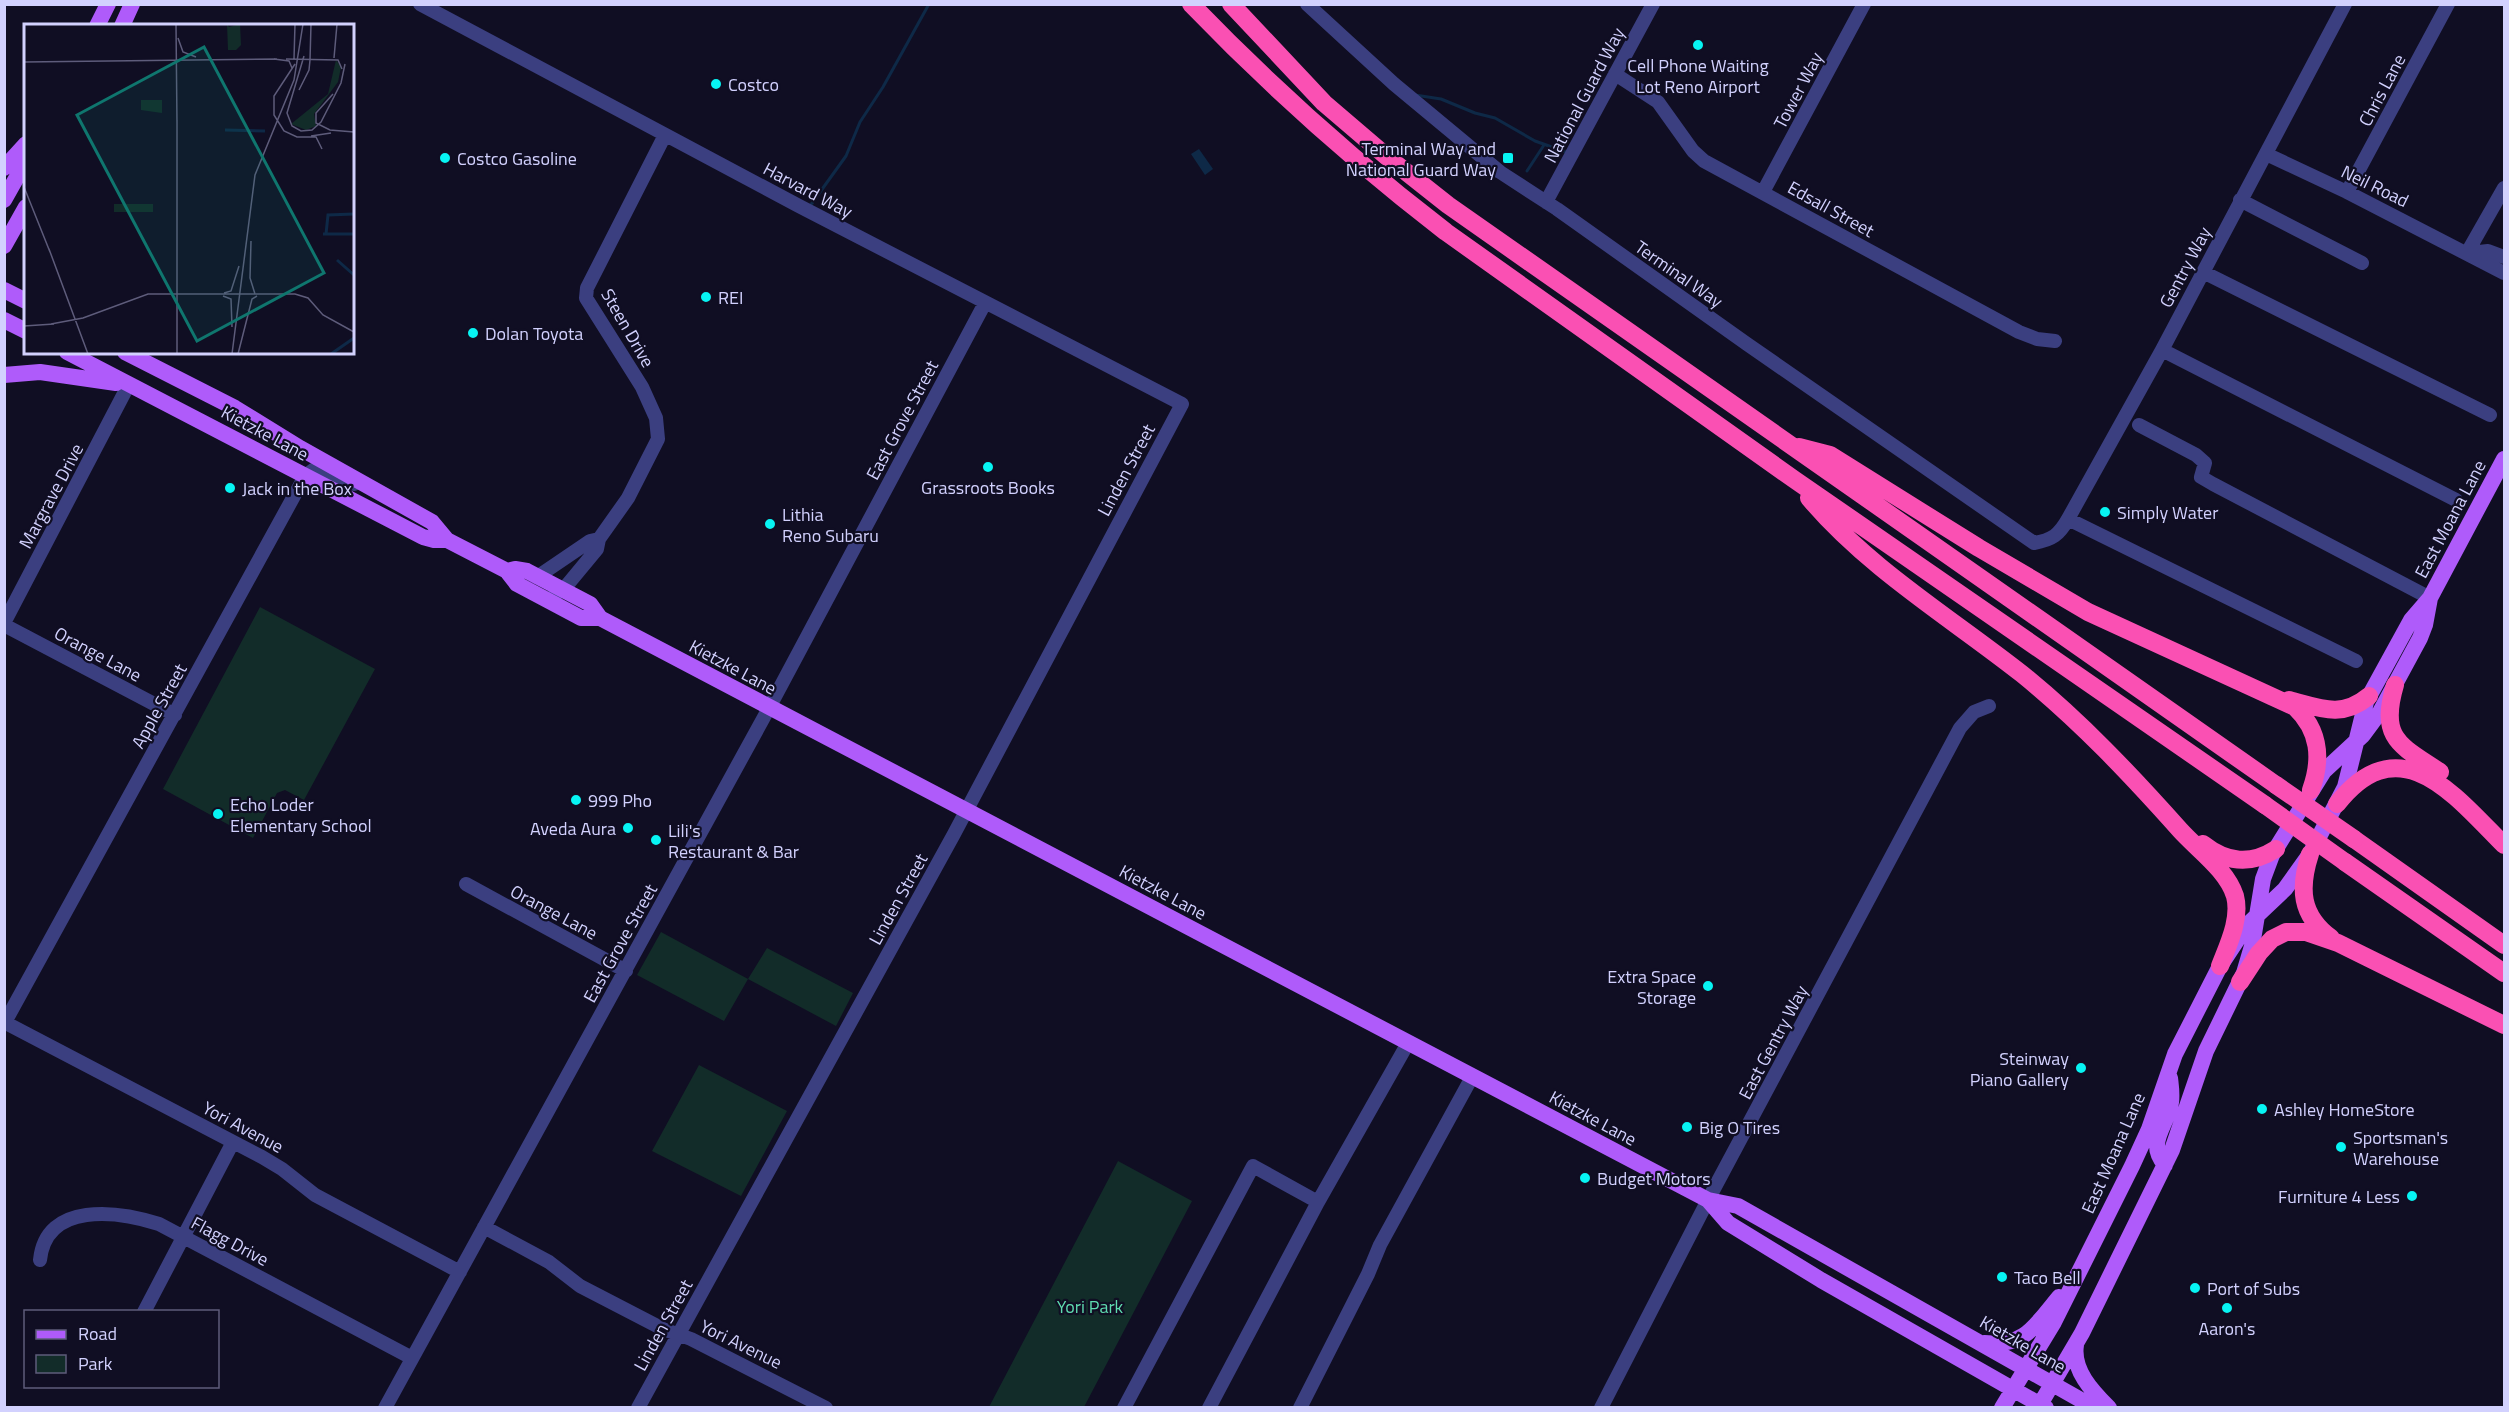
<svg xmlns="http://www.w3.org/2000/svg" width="2509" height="1412" font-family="'Titillium Web',sans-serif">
<rect width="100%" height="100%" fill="#100e23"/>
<path fill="#122c29" d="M260 607 375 669 304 800 285 790 277 793 253 838 163 789Z
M661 932 748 979 767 948 853 993 836 1026 748 979 724 1021 637 975Z
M699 1065 787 1111 741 1196 652 1151Z
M1118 1161 1192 1201 1084 1407H989Z"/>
<path fill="#0e2947" d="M1199 149 1213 169 1205 175 1191 154Z"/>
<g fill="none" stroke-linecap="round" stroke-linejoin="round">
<path stroke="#0e2947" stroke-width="3" d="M1415 95 1441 99 1475 113 1495 118 1535 141 1566 152
M1527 171 1544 145
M810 206 846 156 860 122 883 87 929 4"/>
<path stroke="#3b3f80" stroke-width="14" d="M420 4 799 206 1182 404 954 834 638 1408
M1307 4 1394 84 1500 172 1557 209 1747 344 2034 543C2052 540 2059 535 2068 519L2162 350 2345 4
M1615 74 1658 102 1693 151 1704 161 2019 332 2037 339 2055 341
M2266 154 2347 192 2504 273
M1763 192 1864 4
M2347 192 2448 4
M2240 200 2362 263
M1546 202 1653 4
M2467 253 2504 188
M2470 253 2488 251 2504 257
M2203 272 2490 415
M2162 350 2456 500
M2139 425 2196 455 2205 463 2201 477 2213 484 2430 598
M2068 519 2356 661
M537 577 590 541 599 539
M555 594 563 590 597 549 599 539 628 498 658 439 656 418 642 387 586 298 587 288 665 135
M4 623 129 384
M4 625 175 715
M466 884 626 971
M4 1022 262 1157 282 1169 315 1195 460 1272
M4 1024 305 476 313 470 354 484
M484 1227 549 1262 580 1286 663 1329 691 1339 826 1408
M40 1260C46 1201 118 1211 159 1224L412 1358
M144 1312 233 1142
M385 1408 769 708 985 303
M1124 1408 1253 1166 1318 1202
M1209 1408 1318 1202 1408 1043
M1300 1408 1368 1274 1380 1245 1472 1077
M1601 1408 1708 1200 1960 728 1974 712 1989 706"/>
<path stroke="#af5bfa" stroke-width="16" d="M97 26 108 4
M122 26 132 4
M4 168 26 144
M4 200 26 161
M4 246 26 207
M4 290 26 301
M4 320 26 331
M67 352 423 537 434 540H447
M125 352 235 408 300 448 432 522 447 540 507 571 517 584 581 618H600
M4 375 40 372 116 383
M507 571 515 569 527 571 590 604 600 618 1708 1200 1738 1206 2095 1408
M2165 1165C2147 1143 2164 1130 2170 1107 2173 1098 2171 1087 2170 1078
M1708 1200 1728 1223 1821 1280 2046 1408
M1984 1343C2025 1347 2035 1326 2059 1297
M2076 1345C2072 1370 2092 1391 2109 1408
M2002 1408 2054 1322 2132 1166 2149 1129 2175 1054 2220 966 2247 925 2285 889 2310 854 2345 787 2366 702 2411 620 2430 598 2504 459
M2038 1408 2082 1333 2172 1150 2206 1051 2244 973 2252 946 2263 879 2272 855 2324 771 2363 735 2380 712 2420 638 2425 625 2430 598"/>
<path stroke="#fa50b3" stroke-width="18" d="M1191 4C1271 87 1355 162 1446 232L1795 480 2265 805
M1231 4 1324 103 1386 156 1448 205 2276 785
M1799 447 1830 455 1979 548 2088 612 2295 707C2320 731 2322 759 2311 790
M1809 498C1868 568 1951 618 2022 674 2080 721 2131 775 2180 830 2198 850 2227 870 2235 896 2241 919 2228 945 2220 966
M2395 685C2379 739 2400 745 2440 772
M2289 700C2320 708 2341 719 2369 696
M2337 804C2400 724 2455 796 2504 845
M2354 839 2504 945
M2203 844C2227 863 2251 865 2276 849
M2310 854C2299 888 2300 915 2331 938
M2345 862 2504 973
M2240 982 2259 953 2272 939 2286 932H2306L2338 943 2504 1025"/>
<path stroke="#fa50b3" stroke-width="18" d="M2276 785 2354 839
M2265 805 2345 862"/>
</g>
<g fill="#07f4f3" stroke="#100e23" stroke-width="2">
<circle cx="1698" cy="45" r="6"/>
<circle cx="716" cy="84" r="6"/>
<circle cx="445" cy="158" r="6"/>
<rect x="1502" y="152" width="12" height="12" rx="3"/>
<circle cx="706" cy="297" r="6"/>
<circle cx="473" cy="333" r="6"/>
<circle cx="988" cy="467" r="6"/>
<circle cx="230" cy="488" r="6"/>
<circle cx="2105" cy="512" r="6"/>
<circle cx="770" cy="524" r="6"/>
<circle cx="576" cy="800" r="6"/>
<circle cx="218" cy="814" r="6"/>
<circle cx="628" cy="828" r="6"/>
<circle cx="656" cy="840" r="6"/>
<circle cx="1708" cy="986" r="6"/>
<circle cx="2081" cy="1068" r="6"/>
<circle cx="2262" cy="1109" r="6"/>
<circle cx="1687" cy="1127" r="6"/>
<circle cx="2341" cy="1147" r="6"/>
<circle cx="1585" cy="1178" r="6"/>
<circle cx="2412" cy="1196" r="6"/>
<circle cx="2002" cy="1277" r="6"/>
<circle cx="2195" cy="1288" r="6"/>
<circle cx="2227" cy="1308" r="6"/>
</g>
<g text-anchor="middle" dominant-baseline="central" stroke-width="4.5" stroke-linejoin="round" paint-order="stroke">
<g font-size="18" fill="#d2d1fe" stroke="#100e23" text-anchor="start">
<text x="1698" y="65" text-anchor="middle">Cell Phone Waiting<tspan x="1698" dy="21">Lot Reno Airport</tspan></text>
<text x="728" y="84">Costco</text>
<text x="1496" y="148" text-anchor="end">Terminal Way and<tspan x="1496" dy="21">National Guard Way</tspan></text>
<text x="457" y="158">Costco Gasoline</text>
<text x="718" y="297">REI</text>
<text x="485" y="333">Dolan Toyota</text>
<text x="988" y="487" text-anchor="middle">Grassroots Books</text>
<text x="242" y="488">Jack in the Box</text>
<text x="2117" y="512">Simply Water</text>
<text x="782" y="514">Lithia<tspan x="782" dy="21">Reno Subaru</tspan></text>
<text x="588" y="800">999 Pho</text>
<text x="230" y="804">Echo Loder<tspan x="230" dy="21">Elementary School</tspan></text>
<text x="616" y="828" text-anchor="end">Aveda Aura</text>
<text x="668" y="830">Lili's<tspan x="668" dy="21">Restaurant &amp; Bar</tspan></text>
<text x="1696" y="976" text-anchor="end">Extra Space<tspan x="1696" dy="21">Storage</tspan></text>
<text x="2069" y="1058" text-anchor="end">Steinway<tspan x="2069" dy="21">Piano Gallery</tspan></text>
<text x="2274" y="1109">Ashley HomeStore</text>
<text x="1699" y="1127">Big O Tires</text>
<text x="2353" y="1137">Sportsman's<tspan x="2353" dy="21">Warehouse</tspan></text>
<text x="1597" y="1178">Budget Motors</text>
<text x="2400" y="1196" text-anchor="end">Furniture 4 Less</text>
<text x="2014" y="1277">Taco Bell</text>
<text x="2207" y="1288">Port of Subs</text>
<text x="2227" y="1328" text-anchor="middle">Aaron's</text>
</g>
<g font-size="18" fill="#d2d1fe" stroke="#100e23">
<text transform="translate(1798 90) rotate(-62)">Tower Way</text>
<text transform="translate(2382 90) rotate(-62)">Chris Lane</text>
<text transform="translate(1584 95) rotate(-62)">National Guard Way</text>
<text transform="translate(2375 186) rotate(26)">Neil Road</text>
<text transform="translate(808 190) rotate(28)">Harvard Way</text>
<text transform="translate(1831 209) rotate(29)">Edsall Street</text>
<text transform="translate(2185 267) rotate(-62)">Gentry Way</text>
<text transform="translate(1679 274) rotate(35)">Terminal Way</text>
<text transform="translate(628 328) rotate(60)">Steen Drive</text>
<text transform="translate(902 420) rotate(-62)">East Grove Street</text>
<text transform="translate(265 433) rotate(28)">Kietzke Lane</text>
<text transform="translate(1126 470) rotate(-62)">Linden Street</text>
<text transform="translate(51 496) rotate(-62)">Margrave Drive</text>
<text transform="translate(2450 519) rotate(-62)">East Moana Lane</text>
<text transform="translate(98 654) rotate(28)">Orange Lane</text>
<text transform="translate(733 667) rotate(28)">Kietzke Lane</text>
<text transform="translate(159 706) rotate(-61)">Apple Street</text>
<text transform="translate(1163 892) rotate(28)">Kietzke Lane</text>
<text transform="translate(898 899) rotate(-61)">Linden Street</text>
<text transform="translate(554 912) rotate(28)">Orange Lane</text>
<text transform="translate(620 943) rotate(-61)">East Grove Street</text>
<text transform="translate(1773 1042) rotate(-62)">East Gentry Way</text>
<text transform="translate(1593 1118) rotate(28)">Kietzke Lane</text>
<text transform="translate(243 1127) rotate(28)">Yori Avenue</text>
<text transform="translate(2113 1153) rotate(-66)">East Moana Lane</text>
<text transform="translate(230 1241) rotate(28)">Flagg Drive</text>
<text transform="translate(663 1325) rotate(-61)">Linden Street</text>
<text transform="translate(741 1344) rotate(26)">Yori Avenue</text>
<text transform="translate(2023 1344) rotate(30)">Kietzke Lane</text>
</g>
<g font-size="18" fill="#5fdcb0" stroke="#100e23">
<text x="1090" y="1306">Yori Park</text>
</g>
</g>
<g transform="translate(24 24)">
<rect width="330" height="330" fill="#100e23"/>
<path d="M203 0 205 3 216 0 217 21 212 26H204ZM312 36 317 43 314 58 290 90 292 102 282 106 267 100 304 70ZM117 76H138V89L117 86ZM90 180H129V188H90Z" fill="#122c29"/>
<path fill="none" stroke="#0e2947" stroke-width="3" d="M201 106 241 107M299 210H330M302 210 304 191 330 190M313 236 330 251M307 330 330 314"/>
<path fill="none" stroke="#5e5c7b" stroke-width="1.5" d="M152 0 153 100M154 14 159 28 172 33M280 32 263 89 268 102 277 107 288 106 297 98 317 59 321 40M310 34 313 0M250 35 265 37 268 44M262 35 314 36 318 45M270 35 271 0M286 36 287 0M0 38 253 35M271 40 250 72V91L260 107 273 113H292L298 125M275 66 285 46 286 36M309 70 292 89V99L306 106 330 108M287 112 307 109M0 163 26 228M227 217 226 254 231 270M25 225 64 330M200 269 207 267 215 242M199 272 207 275 208 303M27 300 59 294 124 270H271L284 274 299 291 330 308M0 302 30 300M153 330V96M208 330 231 151 270 56 279 0M214 330 228 275 233 272"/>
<path fill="#0f766e" fill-opacity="0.15" stroke="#0f766e" stroke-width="3" d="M180 23 300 249 173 317 53 91Z"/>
<rect width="330" height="330" fill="none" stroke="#d2d1fe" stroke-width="3"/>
</g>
<rect width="2509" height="1412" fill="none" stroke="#d2d1fe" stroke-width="12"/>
<rect x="24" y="1310" width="195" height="78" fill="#100e23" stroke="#5e5c7b" stroke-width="1.5"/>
<rect x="36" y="1330" width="30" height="9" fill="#af5bfa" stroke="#5e5c7b" stroke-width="1.5"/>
<text x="78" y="1340" font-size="18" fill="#d2d1fe">Road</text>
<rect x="36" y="1355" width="30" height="18" fill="#122c29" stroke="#5e5c7b" stroke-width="1.5"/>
<text x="78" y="1370" font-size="18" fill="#d2d1fe">Park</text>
</svg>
